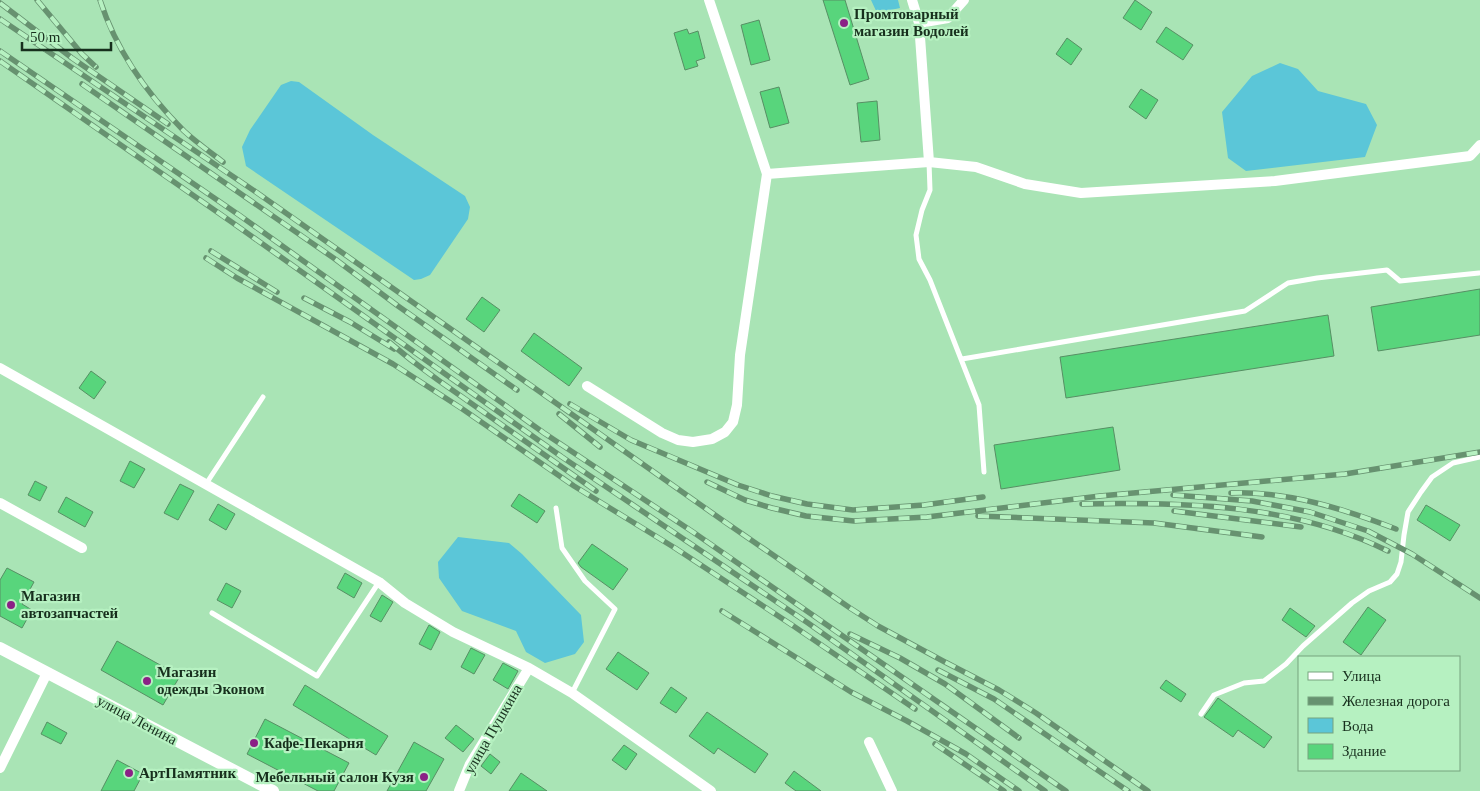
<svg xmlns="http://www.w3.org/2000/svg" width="1480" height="791" font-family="'Times New Roman',serif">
<rect width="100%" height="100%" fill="#a9e4b5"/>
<path fill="#5bc6d8" d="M871 0H898L900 8 877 13Z
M1280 63 1298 69 1318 91 1366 104 1377 125 1365 157 1246 171 1228 158 1222 112 1252 76Z
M291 81 299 82 373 135 465 196 470 207 468 219 430 275 421 279 414 280 246 166 242 147 250 130 281 85Z
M458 537 509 543 522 554 581 615 584 642 575 654 545 663 526 652 516 631 462 611 439 578 438 562Z"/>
<path fill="#58d57c" stroke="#578f64" d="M823 0H845L869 79 850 85Z
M1135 0 1152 12 1141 30 1123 18Z
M759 20 770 60 751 65 741 25Z
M1166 27 1193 45 1183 60 1156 42Z
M687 29 689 34 698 31 705 58 696 61 698 66 685 70 674 33Z
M1067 38 1082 49 1071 65 1056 54Z
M779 87 789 123 770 128 760 92Z
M1141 89 1158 100 1146 119 1129 107Z
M877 101 880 140 861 142 857 103Z
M1480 289V335L1378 351 1371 307Z
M482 297 500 310 484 332 466 319Z
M1328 315 1334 356 1066 398 1060 357Z
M534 333 582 368 569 386 521 351Z
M91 371 106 382 94 399 79 388Z
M1113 427 1120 470 1001 489 994 445Z
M130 461 145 469 134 488 120 481Z
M35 481 47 487 40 501 28 495Z
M180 484 194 491 178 520 164 513Z
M519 494 545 511 537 523 511 506Z
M66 497 93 512 85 527 58 512Z
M218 504 235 514 226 530 209 520Z
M1426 505 1460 525 1450 541 1417 520Z
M592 544 628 569 613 590 581 567 578 563Z
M7 568 34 582 22 604 32 610 22 628 0 616V580Z
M345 573 362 583 354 598 337 588Z
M226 583 241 591 232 608 217 600Z
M382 595 393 602 381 622 370 616Z
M1368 607 1386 620 1361 655 1343 642Z
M1290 608 1315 626 1306 637 1282 620Z
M429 625 440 632 431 650 419 644Z
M117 641 180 676 163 705 101 670Z
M471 648 485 655 474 674 461 667Z
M618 652 649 673 637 690 606 669Z
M503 663 518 671 508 689 493 680Z
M1166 680 1186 694 1181 702 1160 688Z
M305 685 388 736 376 755 293 705Z
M671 687 687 698 676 713 660 703Z
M1218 698 1272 737 1264 748 1238 730 1233 737 1204 717Z
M707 712 768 754 755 773 718 748 714 754 689 736Z
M265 719 349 763 334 791H318L247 754Z
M47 722 67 733 61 744 41 734Z
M456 725 474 739 463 752 445 738Z
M414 742 444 759 426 791H387Z
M624 745 637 754 626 770 612 760Z
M490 754 500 762 491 774 481 766Z
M117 760 143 774 134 791H101Z
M794 771 821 791H796L785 783Z
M521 773 547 791H509Z"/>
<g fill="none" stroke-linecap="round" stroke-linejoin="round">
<path stroke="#fff" stroke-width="5" d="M929 162 930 190 922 210 916 235 919 259 930 280 979 405 984 472
M962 359 1245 311 1288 283 1317 278 1387 270 1400 281 1479 273
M206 484 263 397
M556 508 562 548 585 581 615 609 572 693
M212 613 317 676 379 582
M1201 714 1214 695 1244 683 1264 681 1286 664 1303 646 1352 603 1369 591 1390 582 1397 574 1401 562 1404 535 1408 512 1421 492 1432 477 1453 463 1480 457"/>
<path stroke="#fff" stroke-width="10" d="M912 0 919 23 929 162
M919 23 948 18 964 0
M767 174 929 162 976 167 1025 184 1081 193 1275 181 1470 156 1480 145
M0 368 379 582 405 603 453 632 529 668 572 693 711 791
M587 386 662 433 678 440 693 442 712 439 725 432 733 422 737 405 740 355 767 174 709 0
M0 503 82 548
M869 742 892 791
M0 768 47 673
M459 791 470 764 529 668"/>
<path stroke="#fff" stroke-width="12" d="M0 648 273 791"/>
<defs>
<path id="rail" d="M37 0 82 54 96 67
M100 0C116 50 147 94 184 131 196 142 210 152 223 162
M0 3 72 58 168 124
M0 19 256 192 725 522 850 608 878 626 943 661 999 690 1036 713 1148 791
M0 51 239 215 544 433 693 532 1066 791
M0 61 233 223 562 457 808 623 1045 791
M82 84 335 259 398 306 517 390
M211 251 277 292
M206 258 237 278 393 364 461 408 574 486 675 548 792 625 915 709
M304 298 350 322 394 349
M389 342 411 360 438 380 596 491
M570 404 631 440 738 485 772 496 807 504 853 510 924 505 983 497
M559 414 600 447
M707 482 745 500 772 508 806 516 854 521 927 517 1100 496 1345 474 1480 452
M1231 493C1288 491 1344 509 1396 529
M1173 495 1252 501 1310 512 1368 531 1412 554 1480 598
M1082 504C1186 502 1293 504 1388 551
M1174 511 1301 527
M978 516 1154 523 1262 537
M722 611 851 692 907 721 966 754 1019 791
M850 634 900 658 945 684 1019 738
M938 670 994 699 1128 791
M935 744 1004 791"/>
</defs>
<use href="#rail" stroke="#679270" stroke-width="5.5"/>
<use href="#rail" stroke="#b6f1c1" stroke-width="4" stroke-dasharray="11" stroke-linecap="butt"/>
</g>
<g fill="#8b2186" stroke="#b6f1c1" stroke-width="2">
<circle cx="844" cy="23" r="5"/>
<circle cx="11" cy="605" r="5"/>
<circle cx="147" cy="681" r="5"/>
<circle cx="254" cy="743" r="5"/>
<circle cx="129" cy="773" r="5"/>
<circle cx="424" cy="777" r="5"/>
</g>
<g text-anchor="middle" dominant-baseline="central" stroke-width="4.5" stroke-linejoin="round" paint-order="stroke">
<g font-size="15" font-weight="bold" fill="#172f1d" stroke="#b6f1c1" text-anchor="start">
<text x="854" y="14">Промтоварный<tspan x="854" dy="17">магазин Водолей</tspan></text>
<text x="21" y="596">Магазин<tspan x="21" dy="17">автозапчастей</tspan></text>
<text x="157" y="672">Магазин<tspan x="157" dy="17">одежды Эконом</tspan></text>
<text x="264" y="743">Кафе-Пекарня</text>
<text x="139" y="773">АртПамятник</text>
<text x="414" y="777" text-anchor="end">Мебельный салон Кузя</text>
</g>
<g font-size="15" fill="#172f1d" stroke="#b6f1c1">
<text transform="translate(137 720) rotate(28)">улица Ленина</text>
<text transform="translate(493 729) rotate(-60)">улица Пушкина</text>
</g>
</g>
<rect x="1298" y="656" width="162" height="115" fill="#b6f1c1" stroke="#76a37f"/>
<rect x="1308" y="672" width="25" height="8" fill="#ffffff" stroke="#76a37f"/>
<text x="1342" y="681" font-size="15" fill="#172f1d">Улица</text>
<rect x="1308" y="697" width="25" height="8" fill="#679270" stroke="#76a37f"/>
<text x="1342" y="706" font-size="15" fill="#172f1d">Железная дорога</text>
<rect x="1308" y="718" width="25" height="15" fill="#5bc6d8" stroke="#76a37f"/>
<text x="1342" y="731" font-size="15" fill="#172f1d">Вода</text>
<rect x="1308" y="744" width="25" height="15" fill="#58d57c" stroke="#76a37f"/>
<text x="1342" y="756" font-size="15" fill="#172f1d">Здание</text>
<path d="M22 42v8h89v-8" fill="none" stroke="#172f1d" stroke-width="2.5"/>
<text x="30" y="42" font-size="15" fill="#172f1d" stroke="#b6f1c1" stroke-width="4" paint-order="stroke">50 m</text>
</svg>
